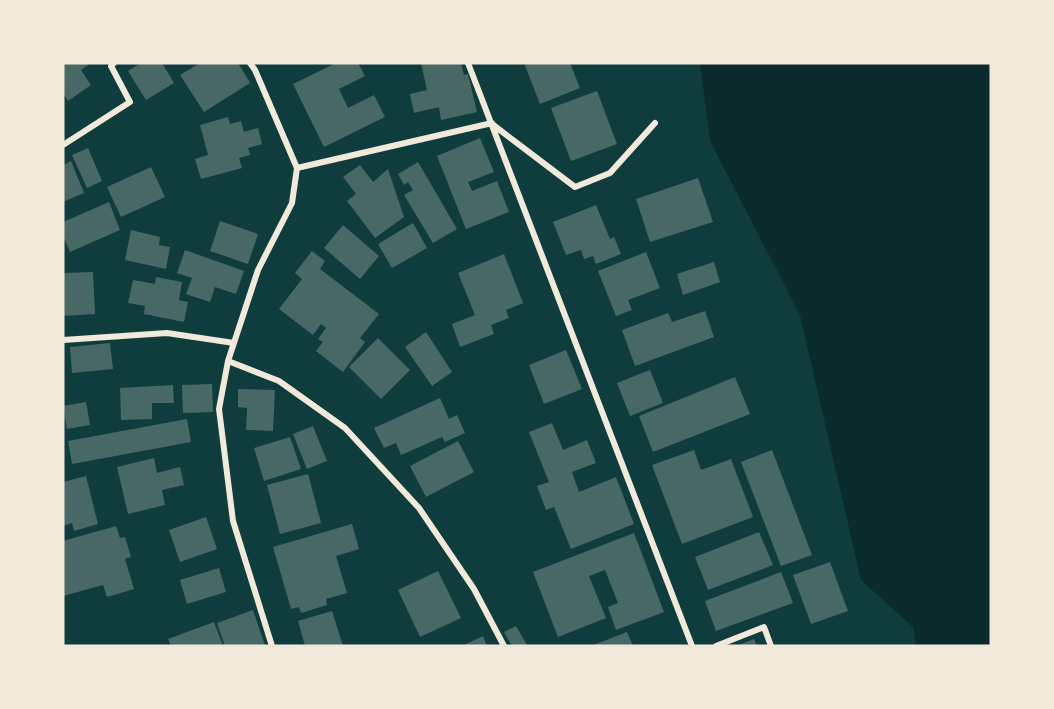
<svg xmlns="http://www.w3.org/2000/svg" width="1054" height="709" font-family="Helvetica,sans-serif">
<rect width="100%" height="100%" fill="#0f3d3e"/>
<path fill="#0a2a2b" d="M700 63H988L991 81V646H916L913 627 861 580 800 315 710 141Z"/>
<path fill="#486865" d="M63 63H87L88 65 81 70 91 85 68 101 63 93Z
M141 63H162L174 83 146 100 128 71Z
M200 63H238L250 83 204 112 180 75Z
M336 63H358L365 76 339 89 348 108 374 95 385 117 324 147 293 84Z
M421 63H461L464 75 468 74 477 112 441 120 439 107 414 113 410 94 427 90Z
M524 63H570L580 88 540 104Z
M597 91 617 144 571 161 551 108Z
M228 117 230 124 241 121 244 132 258 128 262 144 248 148 250 155 239 158 242 168 201 179 195 159 208 155 200 125Z
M480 138 494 172 468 182 472 191 497 181 509 212 466 229 437 156Z
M88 148 102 181 87 188 72 155Z
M71 161 84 193 63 202V165Z
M418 162 457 229 433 243 404 195 413 190 408 182 404 185 398 174Z
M360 165 373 182 388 169 404 217 375 238 347 201 356 194 343 177Z
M151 167 165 197 121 217 107 187Z
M698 178 713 222 650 242 636 199Z
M109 202 120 230 70 252 63 236V222Z
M596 205 610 239 614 237 621 254 596 264 593 256 584 259 581 250 566 255 553 222Z
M220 221 258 234 248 264 210 251Z
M413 223 427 248 392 268 378 244Z
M343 225 379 256 360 279 324 248Z
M131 230 160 237 159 245 170 247 166 269 125 260Z
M185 250 244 271 236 294 215 287 210 302 186 294 192 278 177 273Z
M312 251 325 261 320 269 379 314 360 338 365 342 343 372 316 351 323 342 318 339 326 328 321 324 313 335 279 309 302 279 295 273Z
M646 252 660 288 628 300 632 310 616 316 598 271Z
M504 254 523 303 506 310 509 318 491 325 494 334 460 347 452 324 475 315 458 273Z
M714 262 720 282 683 295 677 274Z
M93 272 95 314 63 316V273Z
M156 277 182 282 179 300 188 302 184 322 144 314 145 306 128 303 133 280 155 284Z
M705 311 714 337 635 366 622 330 668 313 672 322Z
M426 332 452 372 432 386 405 347Z
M378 338 410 370 381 399 349 367Z
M110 343 113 369 72 373 70 347Z
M566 350 582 389 544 404 529 365Z
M650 370 663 403 630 416 617 383Z
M735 377 750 414 653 452 639 416Z
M212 384 213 412 183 413 182 385Z
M173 385 174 403H152V419L121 420 120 388Z
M238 389 275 390 273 431 246 430 247 408 238 407Z
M440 398 449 419 457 415 465 433 445 442 442 437 401 455 396 443 384 448 374 428Z
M86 402 90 425 67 429 63 406Z
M187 419 191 442 72 464 68 441Z
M552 423 563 450 587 440 596 463 572 472 579 492 616 477 634 524 571 549 554 507 546 510 537 486 549 482 529 432Z
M313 426 327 461 307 469 293 434Z
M290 437 301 469 264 481 254 448Z
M458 441 474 472 426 497 410 466Z
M694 450 701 470 731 459 753 517 682 544 652 465Z
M772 450 812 555 781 566 741 462Z
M154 458 157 473 180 467 184 485 162 490 165 505 128 514 117 467Z
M308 474 321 523 280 534 267 485Z
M86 476 98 524 74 531 72 523 63 526V482Z
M206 517 217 549 180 562 169 530Z
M352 524 359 549 336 556 347 593 326 599 327 605 301 613 299 607 291 609 273 547Z
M116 526 120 538 125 537 131 557 125 559 134 589 107 597 103 585 63 596V541Z
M759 532 773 565 708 590 695 557Z
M634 533 664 612 616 630 608 607 618 603 605 570 589 576 606 618 558 637 533 572Z
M830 562 848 611 811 624 793 575Z
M219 568 226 592 187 604 180 580Z
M438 571 461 618 420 637 398 590Z
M781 572 793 603 716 631 705 601Z
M253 610 265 646H225L217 623Z
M332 611 343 646H305L298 621Z
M214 622 223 646H171L168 639Z
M516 626 527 645 525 646H512L504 632Z
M627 632 633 646H591Z
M483 636 487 646H462Z
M754 639 757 646H736Z"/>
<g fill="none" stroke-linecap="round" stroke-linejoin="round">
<path stroke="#f1e9da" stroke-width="6" d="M250 63 255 70 297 168
M468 63 692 646
M492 124 575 187 610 173 655 123
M63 145 130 102 111 66 114 63
M63 340 167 333 234 343
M228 361 279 381 345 428 419 508 474 589 504 646
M272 646 233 521 219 409 228 361 258 270 292 203 297 168 492 123
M716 646 764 627 771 646"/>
</g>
<rect width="1054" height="709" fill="none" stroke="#f1e9da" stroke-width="129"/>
</svg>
